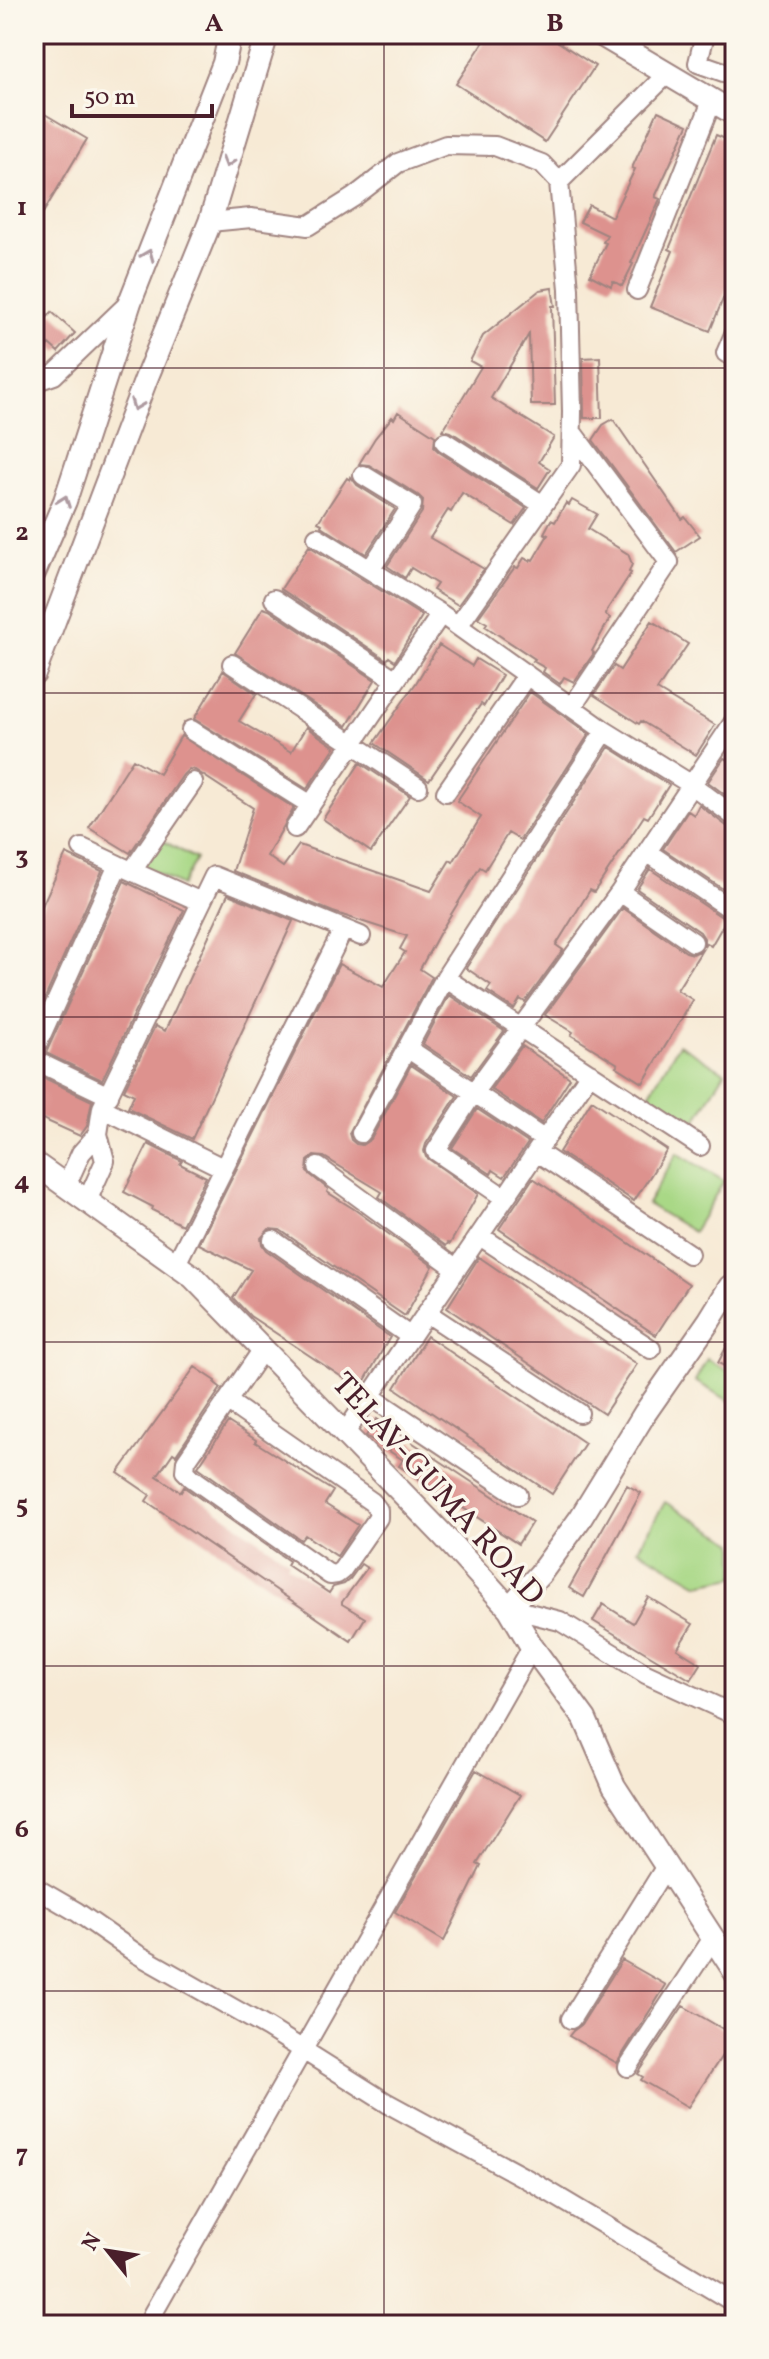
<svg xmlns="http://www.w3.org/2000/svg" width="769" height="2359" font-family="Vollkorn,serif">
<rect width="100%" height="100%" fill="#fbf7ec"/>
<filter id="ink" filterUnits="userSpaceOnUse"><feTurbulence type="fractalNoise" baseFrequency=".0125" numOctaves="2"/><feDisplacementMap in="SourceGraphic" scale="16" xChannelSelector="R" yChannelSelector="G"/><feConvolveMatrix kernelMatrix="1 2 1 2 8 2 1 2 1" color-interpolation-filters="sRGB"/></filter>
<filter id="wash" filterUnits="userSpaceOnUse"><feTurbulence type="fractalNoise" baseFrequency=".006" numOctaves="4" result="noise"/><feDisplacementMap in="SourceGraphic" scale="32" xChannelSelector="R" yChannelSelector="G"/><feGaussianBlur stdDeviation="1.8" result="paint"/><feColorMatrix in="noise" values="0 0 0 0 0 0 0 0 0 0 0 0 0 0 0 0 0 1.4 0 .05"/><feComposite in="paint" operator="in"/></filter>
<g filter="url(#wash)">
<rect width="100%" height="100%" fill="#f7ead5"/>
<path fill="#a9d886" stroke="#7a7c58" stroke-width="2" d="M158 838 196 859 181 886 143 866Z
M679 1044 725 1072 695 1122 649 1094Z
M677 1153 724 1181 693 1232 647 1204Z
M707 1359 733 1374 735 1371V1404L695 1381Z
M665 1502 735 1543V1577L699 1584 638 1549Z"/>
<g id="blocks">
<path fill="#dd928e" d="M489 34H546L595 66 545 142 456 84Z
M658 111 688 125 655 197 660 199 631 263 633 264 622 286 613 281 611 286 590 275 606 243 603 242 607 235 580 222 589 205 612 217 635 169 632 168Z
M43 113 87 139 34 228V128Z
M716 135 735 143V269L710 331 650 307 673 251 669 249Z
M552 288 555 306H552L555 405H531L529 334 491 398 554 437 539 462 550 469 538 488 451 432 443 430 481 367 470 361 483 336 540 290Z
M52 312 75 333 58 352 49 344 34 361V316L42 323Z
M600 357 602 418H584L583 358Z
M398 412 435 436 434 447 439 452 526 508 514 525 462 493 451 512 448 510 430 538 484 569 458 605 433 590 437 584 411 568 405 578 387 566 422 512 423 500 418 495 369 465 359 464 375 438 392 417 394 419Z
M613 419 682 519 685 517 700 536 676 552 593 440 603 425Z
M351 477 357 485 395 509 366 554 321 526 322 524 318 522 347 478 350 480Z
M572 500 597 514 588 529 628 554 632 564 629 572 631 573 607 610 606 615 610 618 592 651 594 653 574 682 564 677 560 684 543 672 545 668 533 661 535 659 485 626 487 623 478 618 515 567 518 568 524 558 530 561 531 559 533 560 548 535 544 533 551 520 555 522 566 503 569 505Z
M309 546 422 616 395 661 389 657 387 660 281 589Z
M263 608 269 610 375 680 347 726 235 653Z
M652 621 688 644 657 690 715 725 696 755 641 721 639 724 594 695 614 666 620 670Z
M439 645 472 666 476 659 502 675 484 706 481 704 429 780 374 743 416 683Z
M223 671 256 694 239 721 291 752 306 727 335 747 307 789 194 719Z
M530 692 589 734 520 840 508 833 485 870 480 867 439 934 420 969 432 977 349 1133 351 1140 356 1144 362 1145 371 1139 411 1065 457 1096 426 1144 424 1151 426 1157 478 1194 450 1244 448 1243 446 1246 379 1197 382 1192 324 1157 314 1156 308 1161 307 1172 328 1189 327 1192 354 1209 433 1266 405 1316 280 1230 269 1229 261 1238 262 1244 266 1250 390 1337 360 1389 250 1316 233 1298 251 1270 199 1244 339 964 383 987 405 952 400 949 407 936 333 912 233 871 253 808 195 770 189 769 183 775 130 853 89 828 133 759 159 774 181 736 294 808 267 856 283 867 299 845 431 891 450 860 453 862 481 817 457 801Z
M609 747 669 785 648 818 644 816 594 892 590 890 556 945 563 950 525 1002 520 999 514 1009 487 991 491 985 466 968Z
M724 758 735 764V802L708 782Z
M360 763 410 796 371 852 323 819Z
M699 805 728 827 735 829V897L663 849 688 811 694 815Z
M66 854 102 871 40 1009 34 1006V923Z
M650 869 726 920 711 946 706 943 704 947V938L700 932 637 889Z
M124 881 184 910 102 1080 46 1053Z
M228 894 293 921 192 1139 128 1108 134 1095 124 1090 155 1026 165 1031Z
M623 908 686 952 693 954 702 950 677 990 693 1000 643 1083 616 1066 618 1064 571 1035 573 1032 545 1015Z
M449 995 504 1031 471 1076 423 1044Z
M522 1046 570 1078 541 1123 491 1089Z
M36 1074 92 1101 87 1126 80 1136 34 1115Z
M592 1100 667 1150 634 1201 559 1152Z
M477 1109 528 1143 504 1177 493 1170 491 1174 452 1148Z
M148 1144 182 1161 180 1164 206 1177 182 1225 152 1210 153 1207 124 1192Z
M533 1178 689 1284 656 1335 499 1229Z
M479 1257 637 1364 604 1414 447 1308Z
M735 1330V1361L731 1369 718 1363Z
M427 1336 585 1443 552 1494 395 1388Z
M195 1367 216 1381 215 1383 221 1388 176 1455 173 1453 157 1476 181 1492 184 1487 289 1561 287 1565 329 1593 333 1587 344 1584 350 1579 361 1564 367 1568 342 1602V1604L365 1618 351 1641 146 1501 150 1495 118 1473Z
M377 1419 532 1522 518 1544 399 1466 403 1460 366 1436Z
M228 1422 256 1440 255 1442 333 1491 325 1504 358 1525 337 1556 305 1535 301 1540 198 1467Z
M627 1485 641 1493 584 1597 569 1588Z
M648 1597 693 1624 677 1649 701 1664 691 1680 593 1621 603 1604 633 1623Z
M476 1770 520 1795 477 1864 481 1866 444 1941 395 1912Z
M622 1960 666 1985 617 2063 569 2036 573 2031 581 2025Z
M683 2006 735 2036 688 2107 641 2080 643 2077 638 2074Z"/>
</g>
</g>
<g filter="url(#ink)">
<use href="#blocks" fill-opacity="0" stroke="#a08480" stroke-width="2"/>
<g fill="none" stroke-linecap="round" stroke-linejoin="round">
<defs>
<path id="minor" d="M705 34 698 63 735 76
M210 222 251 218 308 226 354 197 398 163 446 145 495 146 542 164 559 182 667 74
M637 290 712 101
M735 332 726 353 735 358
M34 382 54 375 129 303
M445 442 543 505
M363 475 412 505 370 570
M317 537 441 614 605 731 692 785 735 817
M274 599 396 680
M458 626 571 465 572 412 569 289 559 182
M232 664 418 787
M572 707 669 562 572 432
M191 730 311 805
M446 792 527 675
M295 828 441 614
M82 848 118 865
M647 852 731 909
M132 871 193 782
M620 892 693 942
M445 978 605 731
M407 1048 545 1140
M34 1051 118 865 201 902
M34 1060 109 1096
M102 1108 223 1168
M361 1133 445 978 700 1146
M537 1152 689 1254
M318 1167 457 1269
M66 1186 81 1153 98 1134
M505 1198 436 1151 474 1092 620 892 735 720
M87 1201 105 1161 98 1134 102 1108 214 876 361 936
M480 1236 651 1349
M273 1240 411 1337
M176 1264 343 930
M427 1313 579 1413
M370 1396 518 1495
M227 1401 372 1502 378 1510V1518L342 1570 337 1574 330 1575 192 1478 185 1471 186 1461 263 1349
M345 1433 590 1073
M509 1608 560 1621 646 1674 735 1715
M34 1887 77 1912 137 1954 268 2028 387 2103 536 2184 735 2303
M571 2019 666 1866
M628 2067 713 1938
M152 2315 532 1647"/>
<path id="tertiary" d="M600 34 735 114
M34 573 65 501 130 302 224 63 230 34
M34 674 146 379 210 222 267 34
M34 1163 193 1277 443 1535 509 1608 532 1647 585 1719 614 1786 735 1972
M509 1608 540 1574 580 1519 645 1413 709 1321 730 1287 735 1284"/>
</defs>
<use href="#minor" stroke="#a08480" stroke-width="22"/>
<use href="#tertiary" stroke="#a08480" stroke-width="26"/>
<use href="#minor" stroke="#fff" stroke-width="18"/>
<use href="#tertiary" stroke="#fff" stroke-width="22"/>
</g>
<defs><path id="oneway-chevron" d="M-2-3.5L2.5 0L-2 3.5" fill="none" stroke-width="1.6" stroke-linecap="round" stroke-linejoin="round" transform="scale(2)"/></defs>
<g stroke="#ae9aa0">
<use href="#oneway-chevron" transform="translate(228 162) rotate(107)"/>
<use href="#oneway-chevron" transform="translate(148 255) rotate(-68)"/>
<use href="#oneway-chevron" transform="translate(136 405) rotate(111)"/>
<use href="#oneway-chevron" transform="translate(64 501) rotate(-70)"/>
</g>
</g>
<path fill="none" stroke="#4a1f2b" stroke-width="2" stroke-opacity="0.55" d="M384 34V2325M34 368H735M34 693H735M34 1017H735M34 1342H735M34 1666H735M34 1991H735"/>
<g text-anchor="middle" dominant-baseline="central" stroke-width="7" stroke-linejoin="round" paint-order="stroke">
<g font-size="32" fill="#4a1f2b" stroke="#fbf7ec">
<text transform="translate(437 1490) rotate(48)">TELAV-GUMA ROAD</text>
</g>
</g>
<rect width="769" height="2359" fill="none" stroke="#fbf7ec" stroke-width="88"/>
<g transform="translate(108 2251) rotate(300)" stroke="#fbf7ec" stroke-width="6" paint-order="stroke">
<path d="M0-6L14 30L0 20L-14 30Z" fill="#4a1f2b"/>
<text y="-12" font-size="22" font-weight="bold" text-anchor="middle" fill="#4a1f2b">N</text>
</g>
<path d="M72 104v12h140v-12" fill="none" stroke="#4a1f2b" stroke-width="4"/>
<text x="84" y="104" font-size="24" fill="#4a1f2b" stroke="#fbf7ec" stroke-width="6" paint-order="stroke">50 m</text>
<rect x="44" y="44" width="681" height="2271" fill="none" stroke="#4a1f2b" stroke-width="3"/>
<g font-size="26" text-anchor="middle" font-weight="bold" fill="#4a1f2b">
<text x="214" y="31">A</text>
<text x="555" y="31">B</text>
<text x="22" y="215">1</text>
<text x="22" y="540">2</text>
<text x="22" y="864">3</text>
<text x="22" y="1189">4</text>
<text x="22" y="1513">5</text>
<text x="22" y="1837">6</text>
<text x="22" y="2162">7</text>
</g>
</svg>
